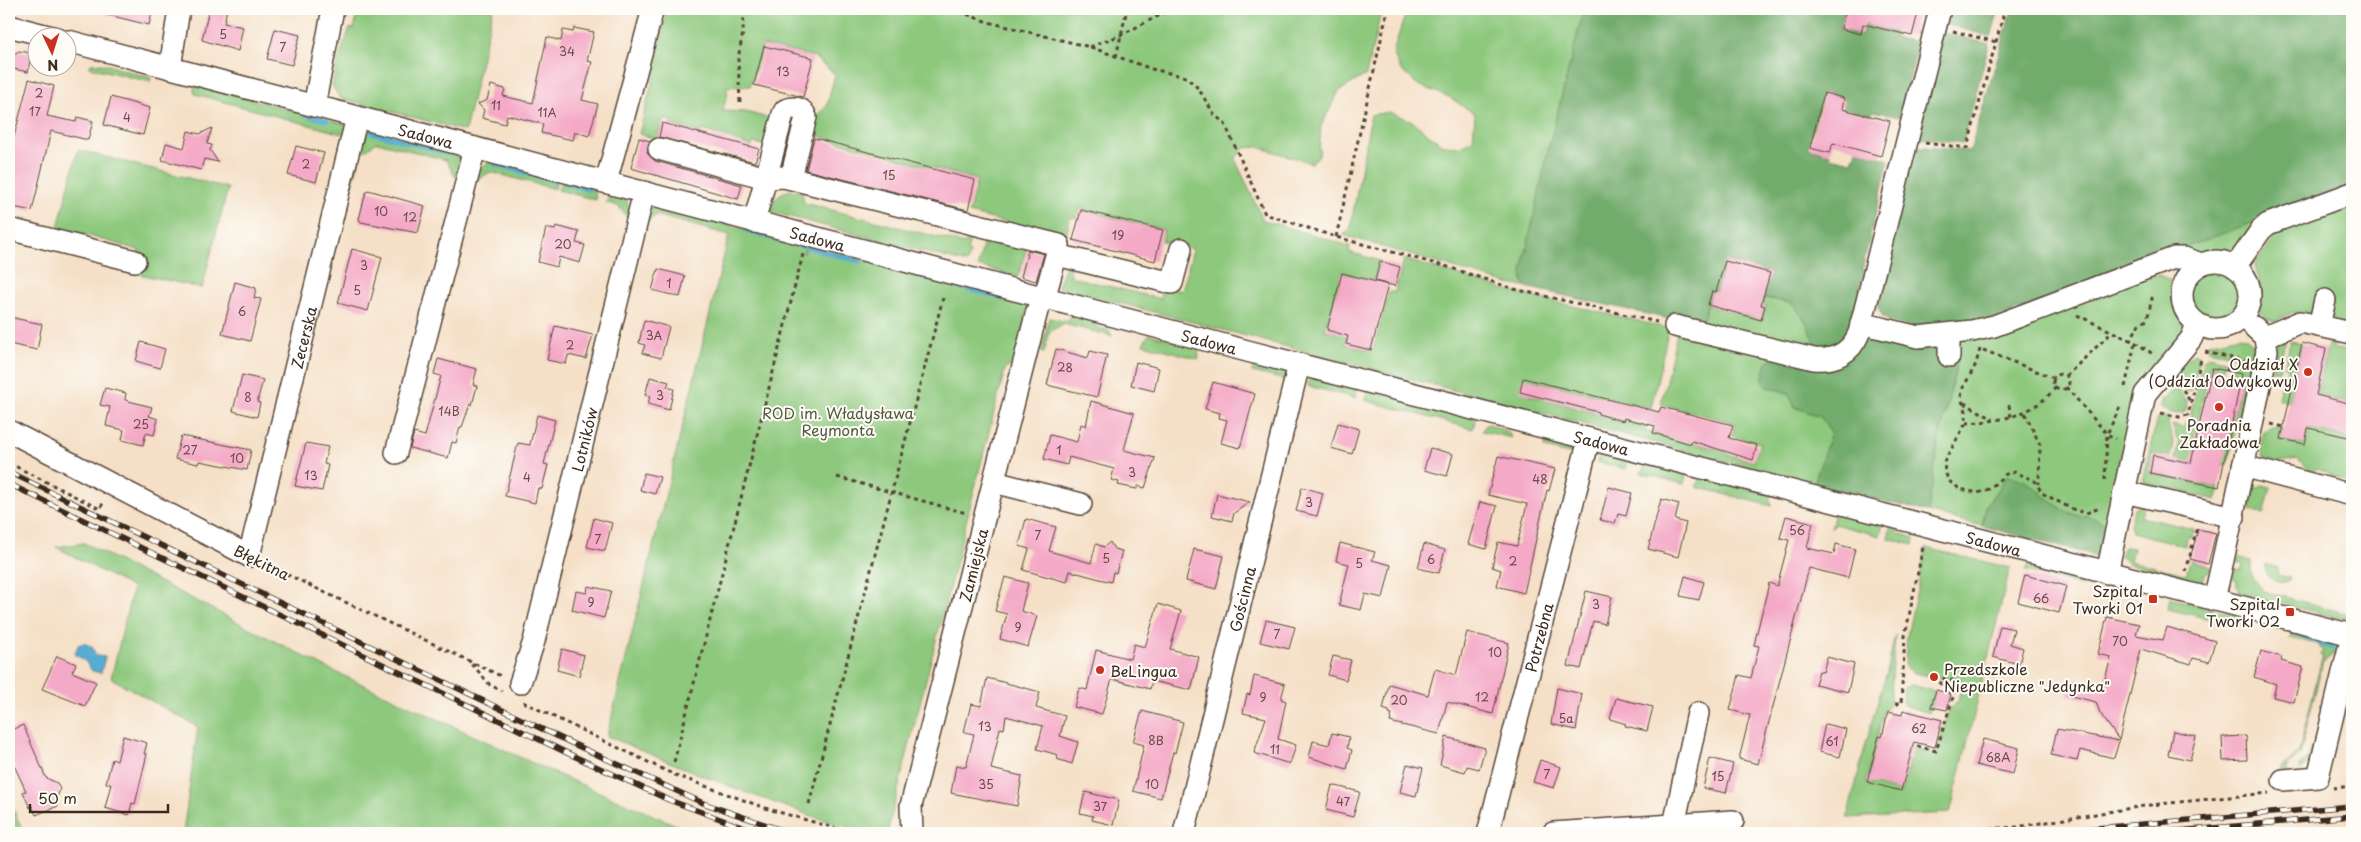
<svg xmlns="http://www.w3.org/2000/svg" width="2361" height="842" font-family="'Playpen Sans',sans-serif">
<rect width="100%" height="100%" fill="#fdfcf7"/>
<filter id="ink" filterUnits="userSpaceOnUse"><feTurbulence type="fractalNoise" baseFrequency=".02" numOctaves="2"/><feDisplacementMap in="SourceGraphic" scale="10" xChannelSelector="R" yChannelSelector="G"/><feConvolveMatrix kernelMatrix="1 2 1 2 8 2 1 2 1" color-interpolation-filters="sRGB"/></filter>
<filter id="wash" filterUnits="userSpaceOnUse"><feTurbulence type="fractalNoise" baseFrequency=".0096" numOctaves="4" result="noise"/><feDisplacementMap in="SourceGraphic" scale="20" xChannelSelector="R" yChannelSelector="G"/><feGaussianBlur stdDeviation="1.12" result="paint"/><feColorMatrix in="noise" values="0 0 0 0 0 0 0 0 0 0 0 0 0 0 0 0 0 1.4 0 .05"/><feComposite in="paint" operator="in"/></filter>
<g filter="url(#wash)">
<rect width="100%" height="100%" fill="#f5e0c7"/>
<path fill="#8dc87d" stroke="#64794e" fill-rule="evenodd" d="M358 9H493L465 131 340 98 332 86 338 60 350 28 354 29Z
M668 9H1382L1366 75 1339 91 1321 126 1319 155 1312 163 1258 147 1244 148 1235 159 1263 220 1350 246 1349 252 1380 261 1374 280 1362 277 1345 344 1373 351 1389 292H1395L1404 259 1513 292 1667 328 1668 332 1651 408 1533 380 1529 395 1645 427 1644 431 1726 451V454L1754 462 1760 443 1732 436 1735 423 1661 404 1677 333 1775 357 1779 390 1789 393 1795 407 1821 417 1831 432 1814 484 1058 287 1067 262 1072 277 1161 299 1159 285 1182 291 1193 249 1162 241 1164 230 1080 209 1077 217 1070 218 1066 238 969 213 977 180 811 134 816 116 827 106 835 74 814 57 763 45 750 86 726 87 728 94 722 111 746 112 771 119 767 146 753 143 752 146 702 130 700 133 670 125 672 121 663 119 657 139 639 134 652 83 651 72ZM1342 273 1352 275 1337 333 1325 330Z
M1407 9H1584L1548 150 1523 283 1526 287 1508 284 1343 235 1350 230 1371 115 1389 112 1413 122 1441 144 1458 147 1473 140 1475 114 1449 97 1418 85 1400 69 1393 52Z
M92 63 108 65 151 78 150 82 89 67Z
M197 85 344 124 346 128 342 134 195 94 194 89Z
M793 119 795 120 787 168 779 169 790 120Z
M370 129 456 153 461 163 456 178 446 160 377 142 361 153 351 191 346 190 362 133Z
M78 150 228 188 202 288 134 273 139 250 58 227Z
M491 161 557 178 555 189 490 172 474 182 478 171Z
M562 180 594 187 596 200 558 190Z
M793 190 802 191 804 203 965 244 970 232 972 233 967 251 970 253 967 263 768 211C775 198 778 192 793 190Z
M614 193 625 197 629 208V220L618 206 605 202Z
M2352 200V328L2301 312 2292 313 2274 321 2266 318 2261 311 2262 294 2255 265 2276 234 2293 228 2292 223Z
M654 204 805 245 803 254 807 246 1025 302 1028 306 1015 364 1005 369 887 833C857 833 824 820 795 810 731 788 669 762 607 736L729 235 656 215 646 223 651 206Z
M2260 219C2253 229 2246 243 2236 251 2226 261 2188 253 2175 251Z
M986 234 1028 244 1018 277 978 266Z
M2189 296a27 27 0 1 1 54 0a27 27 0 1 1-54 0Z
M2159 274 2171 281 2175 305 2185 326 2126 450H2122L2119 466 2124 467 2109 526C2102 523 2095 518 2088 516 2084 516 2080 517 2076 515 2048 507 2037 479 2007 476L1986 506 1982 526 1928 512 1939 439 1959 356 1958 340Z
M1764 298 1792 303 1805 320 1820 352 1701 326 1707 305 1761 320 1766 306 1762 305Z
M1071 314 1093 320 1094 326 1110 331 1112 336 1063 324 1049 332 1044 353 1041 352 1049 318 1068 322Z
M1149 334 1198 347 1199 359 1143 344Z
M2239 336 2245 337 2252 342 2251 359 2209 350V343Z
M2285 339 2279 371 2272 370 2278 341Z
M2290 341 2302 343 2289 402 2278 399 2281 381H2285L2288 368 2285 366Z
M2329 341 2334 342 2332 349 2351 353 2352 347V403L2316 395Z
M2194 353 2199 355V358L2191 390 2188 392 2176 374 2180 366Z
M2209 356 2225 360 2223 369 2210 367 2194 439 2204 441 2199 463 2176 458 2179 444 2172 425 2184 428 2185 422H2189L2203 361Z
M2233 361 2250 365 2228 465 2224 464 2223 468 2219 467 2227 446 2243 373 2231 371Z
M1254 362 1286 371V380L1252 372Z
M1309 377 1357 387 1356 398 1308 386Z
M2174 381 2187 403 2186 412C2179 416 2164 413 2160 406L2162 398 2165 400 2172 389 2170 387Z
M1369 391 1476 418 1473 429 1364 400Z
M2161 416 2170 418 2168 425 2174 443 2171 457 2152 453 2149 473 2219 488 2216 500 2162 486 2161 488 2145 482 2143 478 2157 418Z
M1487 423 1508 432 1512 438 1482 431Z
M2272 427 2283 429 2281 440 2305 445 2309 429 2352 439V482L2328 475V473L2316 469 2314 472 2308 469 2297 459 2280 462 2264 458 2260 449 2264 431Z
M1548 437 1575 445 1577 447 1576 456 1544 448Z
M1602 455 1627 462 1626 469 1597 462 1598 457Z
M1648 462 1682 472 1686 476 1684 484 1641 473Z
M1702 476 1768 494 1772 506 1696 487Z
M2262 485 2271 487 2264 514 2250 510 2255 489Z
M2144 503 2141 517 2194 529 2192 536H2188L2185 546 2132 532 2130 525 2134 509Z
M1838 512 1883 523 1880 536 1834 524 1831 528 1834 516Z
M1891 525 1897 527 1896 532 1914 538 1913 545 1888 538Z
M84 543 325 667 552 772 695 833H183L198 727 111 678 133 588 56 547Z
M2124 547 2133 548 2130 561 2184 574 2187 573 2190 560 2211 566 2210 571 2206 572 2202 582 2128 564V562L2120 556Z
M1926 548 2010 568 1950 813 1847 818 1871 724 1887 672 1895 635 1890 704 1884 711 1866 783 1902 792 1914 748 1936 754 1949 709 1958 702 1962 682 1914 673 1905 666 1907 636Z
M2238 557 2251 561 2252 578 2263 591 2352 615V621L2239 593 2236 579 2233 578 2235 569 2241 570 2243 564 2237 562Z
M2029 561 2081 574V586L2026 571Z
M2265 564 2278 568 2277 575 2290 578 2289 580C2278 587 2264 577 2265 564Z
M2170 598 2242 616 2239 626 2167 609Z
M2292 628 2336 640 2341 649 2323 661 2300 754 2288 765V773L2280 785 2282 768 2299 752 2322 658 2320 654 2323 652 2318 644 2290 638Z
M1911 685 1935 691 1929 713 1903 705 1904 688Z
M2311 747 2316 754 2312 761 2300 771 2299 766 2308 759Z
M13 809 24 833H14L9 821V811Z"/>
<path fill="#72ac6c" stroke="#566b45" d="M1584 9H1845L1840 30 1862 35 1864 25 1896 33 1895 38 1919 42 1900 117 1873 111 1872 115 1843 108 1845 98 1823 92 1808 148 1830 154V157L1852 162 1856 150 1889 160 1862 269 1864 270 1851 333 1844 335 1842 346 1820 353 1805 320 1792 303 1764 298 1771 273 1725 261 1716 291H1711L1701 326 1526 287 1523 283 1522 271 1548 150Z
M1949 9H1999L1991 37 1945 24Z
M2012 9H2352V185L1990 321 1931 332 1890 322 1883 317 1878 307 1876 293 1913 146 1970 151Z
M1943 33 1989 44 1963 143 1915 137Z
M1863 334 1940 343 1959 355 1939 439 1928 512 1814 484 1831 432 1821 417 1795 407 1789 393 1766 387 1762 380 1767 362 1775 357 1798 364Z
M2007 476C2037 479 2048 507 2076 515 2080 517 2084 516 2088 516 2095 518 2102 523 2109 526L2101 557 1982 526 1986 506Z"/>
<path fill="#56add3" stroke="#486c78" d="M84 643 92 647 96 656 105 657 101 673 92 671 85 661 75 654 78 645Z"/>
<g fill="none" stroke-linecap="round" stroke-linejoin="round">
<path stroke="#56add3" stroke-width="5.5" d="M307 115 327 120
M372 132 450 153
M495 164 554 180
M566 183 588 189
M747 230 804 246
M808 247 860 261
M913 274 1003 298
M2300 634 2332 648"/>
</g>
<g id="blocks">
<path fill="#f4a9c6" d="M105 9H153L149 25 104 14Z
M209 9H227L224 23 243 27 238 51 202 40Z
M1846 9H1919L1912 36 1863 24 1861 34 1841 29Z
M574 28 594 32 587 61 592 62 582 100 598 104 589 136 575 132 573 140 541 133 543 124 507 115 505 124 482 118 484 110 478 104 487 100 491 85 505 89 503 96 533 103 547 37 561 41 563 30 573 32Z
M275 29 300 35 292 65 267 59Z
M764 46 813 58 803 97 754 85Z
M19 51 31 53 28 72 9 68V57Z
M29 79 54 86 47 116 76 122 77 117 93 121 88 140 51 131 32 211 9 206V156Z
M1824 93 1844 98 1842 109 1890 121 1881 156 1833 143 1830 153 1810 148Z
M111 97 150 108 143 135 104 125Z
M662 123 759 149 755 162 659 137Z
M212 128 207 144 212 145 210 150 218 162 204 159 201 170 162 160 166 143 184 148 188 131 200 134Z
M639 138 650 141 647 153 655 161 742 185 738 199 631 168Z
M814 138 975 180 968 210 806 170Z
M296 146 324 153 316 182 288 175Z
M368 190 425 206 418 233 361 222 359 219 366 192Z
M1081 210 1163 230 1155 261 1073 240Z
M556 226 579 232 576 243 585 245 580 263 559 257 557 267 538 262 546 228 555 230Z
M352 249 382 257 368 311 338 303Z
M1028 250 1044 254 1036 281 1021 277Z
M1380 261 1400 267 1395 286 1375 281Z
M1725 261 1770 273 1761 305 1765 306 1761 320 1708 305 1712 291 1716 292Z
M658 269 685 276 680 297 652 290Z
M1342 273 1388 285 1371 350 1346 344 1348 336 1327 330Z
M235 282 256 288 254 298 261 299 250 341 222 334Z
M9 317 42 324 37 350 9 344Z
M644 320 669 327 661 358 642 353 645 345 639 343Z
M555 326 593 335 586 359 568 355 566 364 547 360Z
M141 342 165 349 160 368 136 361Z
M2302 343 2326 349 2316 395 2352 404V438L2308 428 2305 444 2281 439Z
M1056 349 1088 358 1090 351 1107 355 1097 397 1047 385Z
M438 359 477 369 473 385 477 386 472 405 470 404 462 427H460L456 443 452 442 448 458 410 448 414 433 425 436 441 376 434 374Z
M1136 362 1159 368 1154 391 1131 385Z
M2212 368 2242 374 2219 487 2150 473 2153 455 2191 463Z
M242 375 263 380 257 402 260 403 257 417 233 411Z
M650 377 669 382 667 387 674 389 669 410 648 404 650 396 645 395Z
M1523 378 1659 412 1661 407 1733 425 1729 438 1757 445 1753 460 1692 441 1691 444 1653 433 1655 426 1624 418 1623 421 1598 414V412L1520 392Z
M1213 382 1255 394 1240 448 1221 443 1227 420 1219 418 1220 413 1205 409Z
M105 388 126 393 125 400 152 407 149 416 158 419 154 435 146 433 143 445 122 440 124 430 106 426 110 407 100 405Z
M1091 401 1134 413 1124 450 1155 458 1145 488 1138 486 1137 489 1118 485 1119 482 1111 480 1114 469 1069 457 1067 465 1044 459 1050 435 1077 442 1081 424 1086 426Z
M537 415 555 420 544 464 548 465 542 489 538 488 535 503 505 496 518 443 530 445Z
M1338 423 1359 429 1352 454 1331 448Z
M181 436 251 450 247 470 199 461 198 464 175 459Z
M306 443 328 447 324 464 328 465 322 491 295 486Z
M1430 448 1453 454 1447 476 1424 470Z
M1498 456 1555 469 1549 491 1547 490 1524 593 1497 586 1501 570 1492 567 1498 542 1517 546 1527 504 1488 495Z
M644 473 660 477 655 494 640 490Z
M1302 487 1323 493 1317 516 1296 511Z
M1609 487 1632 493 1626 516 1618 514 1615 523 1600 520Z
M1217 494 1250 502 1234 513 1232 521 1212 516Z
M1661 499 1679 504 1675 520 1686 523 1678 557 1648 549Z
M1480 502 1497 506 1486 549 1468 544Z
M1786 516 1813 523 1807 548 1834 554 1836 544 1855 549 1848 578 1809 568 1758 764 1739 759 1750 715 1730 710 1739 675 1751 678 1759 646 1754 645 1769 583 1777 586 1789 540 1780 538Z
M594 518 612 523 605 551 587 547Z
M1026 519 1056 527 1049 551 1091 563 1096 544 1104 547 1110 542 1114 549 1122 551 1116 573 1113 572 1111 582 1070 571 1067 582 1023 570 1029 549 1019 546Z
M2198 529 2216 533 2208 564 2190 559Z
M1340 543 1375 552 1372 560 1391 565 1383 598 1365 594 1361 610 1339 605 1349 564 1336 561Z
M1424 544 1445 550 1439 573 1418 568Z
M1194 549 1224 556 1216 589 1186 581Z
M2025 575 2066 586 2059 613 2018 602Z
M1685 576 1704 582 1699 600 1680 596Z
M1005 577 1028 583 1021 611 1037 616 1028 647 1000 639 1007 614 995 611Z
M588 586 611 591 604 618 572 610 576 591 587 593Z
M1586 591 1612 597 1605 624 1593 621 1581 669 1568 666Z
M1158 604 1181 611 1170 649 1199 657 1191 690 1152 681 1150 689 1112 679 1102 714 1074 707 1079 688 1087 690 1096 650 1130 659 1134 644 1145 647Z
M2107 617 2139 624 2136 635 2163 640 2167 627 2215 641 2209 662 2193 658 2191 664 2141 649 2119 740 2100 713 2096 702 2067 695 2071 680 2103 687 2111 657 2098 654Z
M1266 620 1295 627 1289 649 1260 642Z
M2000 626 2014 629 2010 644 2023 648 2019 664 1993 657Z
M1467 632 1509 643 1493 714 1447 702 1439 734 1390 722 1392 714 1389 713V711L1383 709 1389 684 1428 695 1435 669 1456 675Z
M562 649 584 655 579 676 557 670Z
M2261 651 2282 657 2281 661 2303 667 2294 702 2273 697 2276 684 2254 677Z
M57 656 76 664 72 672 96 682 85 706 42 689Z
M1333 656 1351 660 1346 680 1328 675Z
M1827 657 1854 664 1848 692 1815 684 1819 671 1823 672Z
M1254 676 1285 684 1281 699 1286 701 1278 739 1296 745 1290 764 1254 753 1266 718 1243 713 1247 694 1250 695Z
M987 678 1040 692 1036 708 1065 716 1060 736 1078 742 1072 764 1057 759 1058 755 1037 749 1043 726 1006 716 1004 729 1000 728 991 769 1022 776 1017 806 951 793 956 765 966 767 974 734 964 732 971 704 981 706Z
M1557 688 1582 694 1576 730 1551 724Z
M1936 690 1951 694 1947 710 1931 707Z
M1616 698 1653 707 1647 731 1625 726 1626 724 1610 719Z
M1903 710 1942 720 1935 747 1914 742 1901 791 1867 782 1879 736 1882 737 1888 712 1902 715Z
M1142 711 1183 722 1175 753 1173 752 1161 798 1133 791 1144 745 1133 742Z
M1825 724 1846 729 1840 757 1819 752Z
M23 725 46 778 57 783 60 789 56 801 58 806 36 815 32 806 30 808 23 792 26 791 13 763 9 765V731Z
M2057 729 2119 741 2114 758 2080 750 2077 761 2051 755Z
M2173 731 2196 736 2190 760 2168 755Z
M1332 733 1349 737 1347 748 1352 750 1347 769 1309 757 1313 741 1329 745Z
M123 736 147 743 144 754H147L135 804 132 803 129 815 105 808 111 784 106 783 112 759 117 761Z
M2246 736 2247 760 2223 761 2222 737Z
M1446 737 1485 748 1479 769 1467 766 1465 772 1440 765Z
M1983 739 2019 748 2013 774 1976 765Z
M1710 758 1733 764 1726 793 1703 788Z
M1540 760 1561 767 1554 788 1533 782Z
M1407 764 1423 768 1416 796 1400 792Z
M1332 785 1360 792 1353 817 1326 810Z
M1085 792 1119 800 1113 825 1092 820 1093 816 1080 813Z"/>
</g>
</g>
<g filter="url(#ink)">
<use href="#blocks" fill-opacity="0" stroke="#574537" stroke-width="1"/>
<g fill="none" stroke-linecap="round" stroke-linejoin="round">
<defs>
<g id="minor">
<path d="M9 26 56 38"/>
<path id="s1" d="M68 41 1251 352 2352 635"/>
<path d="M170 68 179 9"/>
<path d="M314 106 333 9"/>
<path d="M659 149 766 178 783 114 785 110C794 106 803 108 806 117L791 178"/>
<path d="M606 182 653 9"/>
<path d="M754 222 766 178 784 177 1059 245 1048 285 1037 311 911 806 912 833"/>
<path d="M9 229 135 261"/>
<path d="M1057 255 1172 283 1181 249"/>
<circle cx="2216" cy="295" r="34"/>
<path d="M2235 267 2261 230 2268 224 2352 193"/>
<path d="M1861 323 1918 337 1972 331 1994 326 2174 258H2184L2201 264"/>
<path d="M1675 326 1814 359C1835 361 1851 353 1859 333L1940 9"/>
<path d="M2319 326 2325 300"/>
<path d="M2254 327 2265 337 2300 322 2352 333"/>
<path d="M1949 335V356"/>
<path id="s2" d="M9 431 249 556 357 117"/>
<path d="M396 453 475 148"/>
<path d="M2243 466 2352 495"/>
<path d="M994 482 1081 504"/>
<path d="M2124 492 2234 517"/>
<path d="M2107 573 2145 394 2191 339 2197 325"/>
<path d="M2214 600C2233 517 2250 435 2267 351L2265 337"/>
<path id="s3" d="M520 683 534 641 644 192"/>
<path d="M2283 780 2318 777 2352 635"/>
<path d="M1674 825 1698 713"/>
<path id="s4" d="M1184 833 1299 364"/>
<path id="s5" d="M1488 833 1589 439"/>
<path d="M1553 833 1733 821"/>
</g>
</defs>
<use href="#minor" stroke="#574537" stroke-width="24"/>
<path stroke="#574537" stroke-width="3" stroke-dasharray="4 4" stroke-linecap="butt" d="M952 9 988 22 1090 47 1152 69 1186 77 1198 88 1214 114 1225 124 1265 214 1336 237 1448 267 1514 289 1657 322
M1953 31 1996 42
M1090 47 1121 35 1172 9
M9 54 11 56
M1116 57 1127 9
M740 102 738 59 743 32 744 9
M1925 143 1967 148 2005 9
M1336 237 1388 9
M2077 315 2138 344 2153 354
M2130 341 2139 324 2147 320 2153 294
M1980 349 1976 364 1962 390 1961 398 1966 411V423L1944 462 1945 472 1949 481 1960 489 1978 493 1989 489 2006 474 2015 472 2035 481 2042 493 2072 509 2086 513 2100 508
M1983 350 2054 378
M2205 352 2245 361
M2227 371 2230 358
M2053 382a8 8 0 1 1 16 0a8 8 0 1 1-16 0Z
M2066 376 2111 333
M2179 383 2191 403
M2066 387 2107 434 2116 439
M2125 387 2135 343
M1964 403 1993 419
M2009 405 2011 417
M2025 413 2040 445 2039 484
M2161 413 2179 417 2188 415 2201 359
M1966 423C2001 421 2033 416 2056 387
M2271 424 2284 427
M9 463 100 509 104 501
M837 477 966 513
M2105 480 2107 434 2121 405
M265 564 503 677
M2186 572 2197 527
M472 664 490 685 502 691
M523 702 675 775 768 809 852 833
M1895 704H1901L1905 636 1923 547
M1917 746 1936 751 1958 682 1942 678 1940 686
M674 762 803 254
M2333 788 2352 786
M809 804 943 298
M9 808 12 806
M1934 833 2016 827 2150 805 2269 793"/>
<use href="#minor" stroke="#fff" stroke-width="21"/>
<defs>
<path id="rail" d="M9 472 569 742 703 803 790 833
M9 484 565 752 669 800 758 833
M2038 833 2352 806
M2154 833 2352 816"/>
</defs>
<use href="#rail" stroke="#3b2a1e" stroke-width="5.5"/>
<use href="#rail" stroke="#fdfcf7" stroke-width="4" stroke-dasharray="11" stroke-linecap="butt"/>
</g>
</g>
<g fill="#c8321e" stroke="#fdfcf7" stroke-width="2">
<circle cx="2308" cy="372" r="5"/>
<circle cx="2219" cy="407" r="5"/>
<rect x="2148" y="594" width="10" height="10" rx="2.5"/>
<rect x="2285" y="607" width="10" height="10" rx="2.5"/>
<circle cx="1100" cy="670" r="5"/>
<circle cx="1934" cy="677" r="5"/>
</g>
<g text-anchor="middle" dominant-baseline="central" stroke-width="4" stroke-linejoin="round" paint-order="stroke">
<g font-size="12" fill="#694a48">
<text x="223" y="34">5</text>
<text x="283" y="47">7</text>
<text x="567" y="51">34</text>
<text x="783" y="71">13</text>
<text x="39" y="93">2</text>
<text x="496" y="105">11</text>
<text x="35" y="111">17</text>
<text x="547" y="112">11A</text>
<text x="127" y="117">4</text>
<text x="306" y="164">2</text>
<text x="889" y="175">15</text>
<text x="381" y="211">10</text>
<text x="410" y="217">12</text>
<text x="1118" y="235">19</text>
<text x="563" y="244">20</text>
<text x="364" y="265">3</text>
<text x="669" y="283">1</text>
<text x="357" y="290">5</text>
<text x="242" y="311">6</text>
<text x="654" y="335">3A</text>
<text x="570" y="345">2</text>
<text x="1065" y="367">28</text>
<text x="660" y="395">3</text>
<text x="248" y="397">8</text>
<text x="449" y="411">14B</text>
<text x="141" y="424">25</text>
<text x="190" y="450">27</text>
<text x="1059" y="450">1</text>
<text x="237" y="458">10</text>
<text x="1132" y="472">3</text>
<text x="311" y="475">13</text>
<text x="527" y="477">4</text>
<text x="1540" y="479">48</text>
<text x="1309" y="502">3</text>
<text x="1797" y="530">56</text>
<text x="1038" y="535">7</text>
<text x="598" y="539">7</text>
<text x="1106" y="558">5</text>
<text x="1431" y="559">6</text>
<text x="1513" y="561">2</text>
<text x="1359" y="563">5</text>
<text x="2041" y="598">66</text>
<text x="591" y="602">9</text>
<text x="1596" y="604">3</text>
<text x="1018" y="627">9</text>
<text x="1277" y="634">7</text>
<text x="2120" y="641">70</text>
<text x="1495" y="652">10</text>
<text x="1263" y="697">9</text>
<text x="1482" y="697">12</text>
<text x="1399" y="700">20</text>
<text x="1566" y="718">5a</text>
<text x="985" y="726">13</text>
<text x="1919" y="728">62</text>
<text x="1156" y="740">8B</text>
<text x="1832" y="741">61</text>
<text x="1275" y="749">11</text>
<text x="1998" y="757">68A</text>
<text x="1547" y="774">7</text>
<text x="1718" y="776">15</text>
<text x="986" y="784">35</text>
<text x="1152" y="784">10</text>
<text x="1343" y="801">47</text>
<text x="1100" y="806">37</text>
</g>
<g font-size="15" fill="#3b2a1e" stroke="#fdfcf7">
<text stroke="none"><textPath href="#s1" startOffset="370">Sadowa</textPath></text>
<text stroke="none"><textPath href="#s1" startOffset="775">Sadowa</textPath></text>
<text stroke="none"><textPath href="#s2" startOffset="496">Zecerska</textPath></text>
<text stroke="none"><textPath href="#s1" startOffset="1180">Sadowa</textPath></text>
<text stroke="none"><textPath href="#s3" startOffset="252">Lotników</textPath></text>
<text stroke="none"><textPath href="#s1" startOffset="1585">Sadowa</textPath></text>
<text stroke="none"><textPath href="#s1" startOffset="1990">Sadowa</textPath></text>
<text transform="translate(262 562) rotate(26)">Błękitna</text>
<text transform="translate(973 565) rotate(-76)">Zamiejska</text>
<text stroke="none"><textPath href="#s4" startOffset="241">Gościnna</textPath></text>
<text stroke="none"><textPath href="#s5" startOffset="202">Potrzebna</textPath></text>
</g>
<g font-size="15" fill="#3b2a1e" stroke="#fdfcf7" text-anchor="end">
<text x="2298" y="363">Oddział X<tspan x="2298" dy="17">(Oddział Odwykowy)</tspan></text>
<text x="2219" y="424" text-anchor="middle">Poradnia<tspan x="2219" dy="17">Zakładowa</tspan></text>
<text x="2143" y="590">Szpital<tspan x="2143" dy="17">Tworki 01</tspan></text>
<text x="2280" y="603">Szpital<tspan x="2280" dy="17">Tworki 02</tspan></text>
<text x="1944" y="668" text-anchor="start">Przedszkole<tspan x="1944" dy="17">Niepubliczne "Jedynka"</tspan></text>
<text x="1110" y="670" text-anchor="start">BeLingua</text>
</g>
<g font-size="15" fill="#54593a" stroke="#fdfcf7">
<text x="838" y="412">ROD im. Władysława<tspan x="838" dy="17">Reymonta</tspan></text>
</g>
</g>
<rect width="2361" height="842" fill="none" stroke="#fdfcf7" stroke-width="30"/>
<g transform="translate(52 52) rotate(176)"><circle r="24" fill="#fdfcf7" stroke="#afa8a0"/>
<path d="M0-4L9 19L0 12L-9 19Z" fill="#c8321e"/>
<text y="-8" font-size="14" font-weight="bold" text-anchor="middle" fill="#3b2a1e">N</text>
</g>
<path d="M30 804v8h138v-8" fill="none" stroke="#3b2a1e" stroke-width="2.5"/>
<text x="38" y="804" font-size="15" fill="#3b2a1e" stroke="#fdfcf7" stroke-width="4" paint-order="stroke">50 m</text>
</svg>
